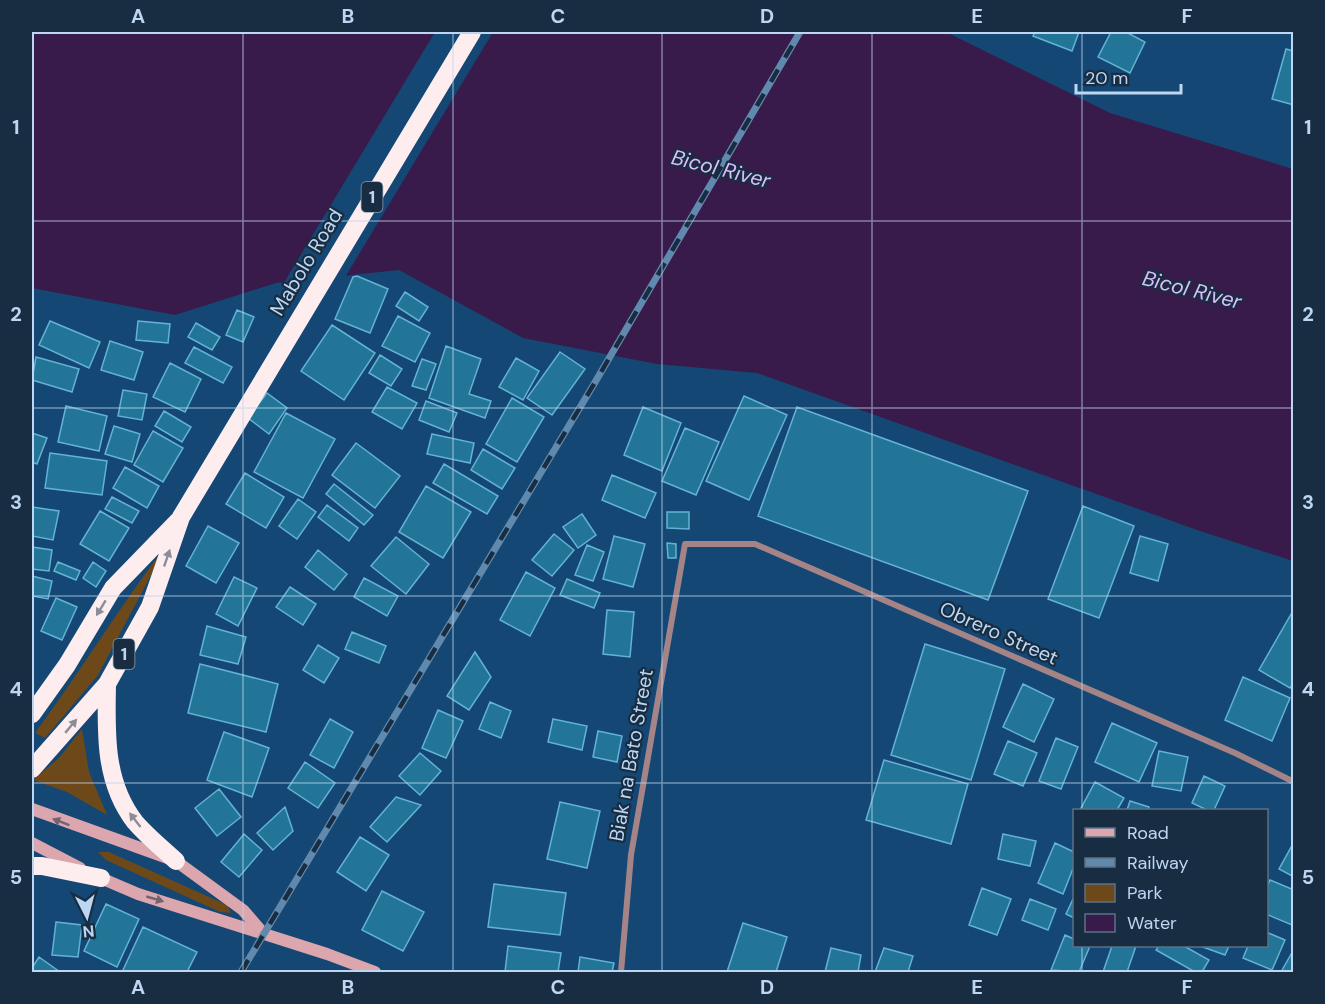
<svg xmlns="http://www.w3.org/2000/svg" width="1325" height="1004" font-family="'DM Sans',sans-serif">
<rect width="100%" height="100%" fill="#144773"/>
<path fill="#6d491a" d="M168 543 98 675 45 738 35 733C81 671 121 604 168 543Z
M82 729 89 772 107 815 67 792 33 780 59 758Z
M98 852H109L227 905 231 913 220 912 106 860Z"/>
<path fill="#381b4b" d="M32 32H946L1110 113 1293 169V561L1203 532 757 373 657 364 523 338 399 270 276 283 175 315 32 288Z"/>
<path fill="#144773" d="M435 32H493L344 279 282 286Z"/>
<path fill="#227596" stroke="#64b2d5" stroke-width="1.5" d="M1035 32H1079L1072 51 1033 36Z
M1111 32H1126L1145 42 1130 73 1098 57Z
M1286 49 1294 51V105L1272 99Z
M357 276 388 289 370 333 335 319 353 277Z
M405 292 428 307 419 321 396 306Z
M237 310 254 317 243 342 226 335Z
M398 316 430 333 415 362 382 346Z
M50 321 100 342 89 368 39 345Z
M138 321 170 324 168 343 136 340Z
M196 323 220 337 212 350 188 337Z
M332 325 375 353 344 400 301 371Z
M110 341 143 352 134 380 101 370Z
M446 346 481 359 469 394 491 401 485 418 429 398Z
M194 347 232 367 223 383 185 363Z
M560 352 585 369 552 415 527 398Z
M380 355 402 369 391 386 369 373Z
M36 357 79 369 72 392 32 380Z
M516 358 539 371 523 400 499 387Z
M422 359 436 364 426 390 412 386Z
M170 363 201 379 185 412 153 397Z
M387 387 417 403 402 429 372 412Z
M123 390 147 394 142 420 118 416Z
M267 393 287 408 269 434 248 418Z
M744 396 787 415 749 500 706 481Z
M512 398 544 417 517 462 486 444Z
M426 401 457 413 449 432 419 420Z
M66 406 107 416 99 451 58 442Z
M643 407 681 423 662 471 624 455Z
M797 407 1028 491 988 600 758 516Z
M164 411 191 427 182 442 155 426Z
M286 413 335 439 303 498 254 472Z
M114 426 140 434 132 462 105 454Z
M685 428 719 442 696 495 662 481Z
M153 431 183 448 163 482 134 465Z
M32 433 47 438 37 464 32 462Z
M432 434 474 443 470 463 427 454Z
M356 443 400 476 375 508 332 475Z
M483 449 515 468 502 489 471 470Z
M50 453 107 461 102 495 45 488Z
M444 464 498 496 487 514 433 483Z
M125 467 159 486 147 508 113 488Z
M245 473 284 497 266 528 226 504Z
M612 475 656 493 645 518 602 500Z
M334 484 373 515 364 525 326 494Z
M426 486 471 512 443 558 399 532Z
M112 497 139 511 132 523 105 509Z
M298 499 316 512 297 539 279 526Z
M327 505 358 528 349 541 318 517Z
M1083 506 1134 526 1099 618 1048 599Z
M32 507 59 511 53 540 32 536Z
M100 511 129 528 109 561 80 544Z
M667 512H689V529L667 528Z
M582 514 596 535 578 548 563 527Z
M208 526 239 543 216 583 186 566Z
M554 534 574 550 552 576 532 560Z
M614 536 645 544 633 587 603 579Z
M1140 536 1168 544 1158 581 1130 573Z
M396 537 429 564 406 594 371 566Z
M667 543 676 544V558H668Z
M587 545 604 552 593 581 575 575Z
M32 547 52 550 49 571 32 569Z
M318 550 347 574 334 590 305 567Z
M58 562 80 571 76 580 54 571Z
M93 562 106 571 96 587 83 578Z
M526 572 555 588 530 636 500 620Z
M32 576 52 581 48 599 32 596Z
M234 577 257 588 238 626 216 614Z
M364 578 398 596 387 616 354 597Z
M567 579 600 593 594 608 560 595Z
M290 587 316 604 303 625 276 607Z
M56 598 77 607 62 640 41 631Z
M1294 609V682L1290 688 1259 670Z
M607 610 634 612 630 657 603 654Z
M207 626 246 637 238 664 200 655Z
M352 632 386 646 379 663 345 649Z
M925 644 1005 669 971 780 891 755Z
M318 645 339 658 324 683 303 670Z
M475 652 491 677 469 710 447 696Z
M200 664 278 684 266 732 188 713Z
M1243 677 1290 698 1272 741 1225 720Z
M1023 684 1054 699 1034 742 1003 727Z
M490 702 511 711 501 738 479 729Z
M438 710 463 721 446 758 422 748Z
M330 719 353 732 334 768 310 755Z
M553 719 587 726 582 750 548 742Z
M1112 723 1157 743 1139 782 1095 762Z
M598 731 622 736 617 762 593 757Z
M224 732 269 748 252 797 207 780Z
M1056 738 1078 747 1061 789 1039 781Z
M1008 741 1037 753 1023 786 994 774Z
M1159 751 1188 757 1181 791 1152 786Z
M420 753 441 771 420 795 399 776Z
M884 760 968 784 951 844 866 820Z
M305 762 335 783 318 808 288 788Z
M1204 776 1225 786 1214 810H1207L1192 803Z
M1095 782 1124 798 1117 810H1080Z
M219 789 241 817 217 836 195 808Z
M396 797 421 805 387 842 370 827Z
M1130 801 1149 807 1148 810H1127Z
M560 802 600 811 587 868 547 859Z
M285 807 293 831 273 850 257 833Z
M244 834 262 850 239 877 221 862Z
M1003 834 1036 841 1030 866 998 859Z
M360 837 389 855 366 891 337 872Z
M1294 842V877L1279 869Z
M1055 843 1074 852V866L1063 894 1038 883Z
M1270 880 1294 890 1292 925 1266 914V889Z
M494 884 566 893 560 935 488 927Z
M982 888 1011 899 997 935 969 925Z
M382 891 424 912 403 951 362 930Z
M1074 897V918L1066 914Z
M1030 899 1056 909 1048 930 1022 920Z
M106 904 139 919 117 967 84 951Z
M56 922 82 925 78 957 52 955Z
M743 923 787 937 776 972H727Z
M143 927 197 952 187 972H129L123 970Z
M1266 932 1285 940 1272 970 1243 958 1248 946H1266Z
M1065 935 1074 939V946H1090L1079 972 1051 970Z
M508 946 561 953 558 972H505Z
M1112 946H1136L1127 972H1103Z
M1159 946H1184L1209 960 1202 972H1195L1156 950Z
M1200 946H1229L1225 955Z
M831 948 861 955 858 972H825Z
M884 948 913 956 908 972H875Z
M1294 949V972H1281Z
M39 957 60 972H32V968Z
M580 957 614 963 612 972H578Z"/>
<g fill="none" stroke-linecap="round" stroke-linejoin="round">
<path stroke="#a58488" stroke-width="6" d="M621 972 631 855 685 544H755L1235 753 1294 782"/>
<path stroke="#dba6ae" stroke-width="12" d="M32 809 176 861 243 910 262 932
M32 843 80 868
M96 876 138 894 327 954 375 972"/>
<path stroke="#feedef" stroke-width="18" d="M107 684C106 733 104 782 135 822 147 836 163 849 176 861
M32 714 67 665 113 588 178 521
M32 769 107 684 150 607 181 517 472 32
M32 866H42L101 878"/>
<defs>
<path id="rail" d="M241 972 594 384 800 32"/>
</defs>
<use href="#rail" stroke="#6189ad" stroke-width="7"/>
<use href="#rail" stroke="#182d41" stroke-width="4.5" stroke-dasharray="14" stroke-linecap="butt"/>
</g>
<defs><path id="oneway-solid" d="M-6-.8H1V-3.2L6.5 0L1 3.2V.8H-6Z" transform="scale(1.5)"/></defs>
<g fill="#8b8d98">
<use href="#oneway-solid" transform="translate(167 558) rotate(-71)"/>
<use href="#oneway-solid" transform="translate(101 608) rotate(121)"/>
<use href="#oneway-solid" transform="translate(71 726) rotate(-50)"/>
<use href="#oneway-solid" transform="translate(135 820) rotate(-128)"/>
</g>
<g fill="#706372">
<use href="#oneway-solid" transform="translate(61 822) rotate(-159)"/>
<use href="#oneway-solid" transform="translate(155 899) rotate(16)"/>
</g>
<path fill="none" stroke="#bdd6f1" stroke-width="1.5" stroke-opacity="0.55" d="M243 32V972M453 32V972M662 32V972M872 32V972M1082 32V810M32 221H1294M32 408H1294M32 596H1294M32 783H1294M1082 946V972"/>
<g text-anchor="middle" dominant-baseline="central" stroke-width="4.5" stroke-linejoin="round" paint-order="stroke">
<g fill="#182d41" stroke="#8ca3bc" stroke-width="1.5">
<rect x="361.5" y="182" width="21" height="30" rx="4.5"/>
<rect x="113.5" y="639" width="21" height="30" rx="4.5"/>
</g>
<g font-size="18" font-weight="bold" fill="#bdd6f1">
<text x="372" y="197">1</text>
<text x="124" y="654">1</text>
</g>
<g font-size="20" fill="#bdd6f1" stroke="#182d41">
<text transform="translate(306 262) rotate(-59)">Mabolo Road</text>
<text transform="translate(999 633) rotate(24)">Obrero Street</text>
<text transform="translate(631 755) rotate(-80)">Biak na Bato Street</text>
</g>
<g font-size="21" font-style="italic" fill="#debbfb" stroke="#182d41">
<text transform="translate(721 169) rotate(14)">Bicol River</text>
<text transform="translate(1192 290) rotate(14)">Bicol River</text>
</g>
</g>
<rect width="1325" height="1004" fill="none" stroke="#182d41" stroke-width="66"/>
<rect x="1073" y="809" width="195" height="138" fill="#182d41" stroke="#5a7187" stroke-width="1.5"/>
<rect x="1085" y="828" width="30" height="9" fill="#dba6ae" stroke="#5a7187" stroke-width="1.5"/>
<text x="1127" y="839" font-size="18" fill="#bdd6f1">Road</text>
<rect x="1085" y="858" width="30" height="9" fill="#6189ad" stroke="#5a7187" stroke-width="1.5"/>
<text x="1127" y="869" font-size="18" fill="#bdd6f1">Railway</text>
<rect x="1085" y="884" width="30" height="18" fill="#6d491a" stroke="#5a7187" stroke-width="1.5"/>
<text x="1127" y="899" font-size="18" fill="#bdd6f1">Park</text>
<rect x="1085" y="914" width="30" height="18" fill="#381b4b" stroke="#5a7187" stroke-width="1.5"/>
<text x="1127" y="929" font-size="18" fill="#bdd6f1">Water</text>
<g transform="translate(87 917) rotate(174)" stroke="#182d41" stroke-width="4.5" paint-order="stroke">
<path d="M0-4.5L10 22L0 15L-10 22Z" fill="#bdd6f1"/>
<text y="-9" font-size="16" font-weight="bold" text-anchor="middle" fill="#bdd6f1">N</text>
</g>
<path d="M1076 84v9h105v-9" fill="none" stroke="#bdd6f1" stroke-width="3"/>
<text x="1085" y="84" font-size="18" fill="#bdd6f1" stroke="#182d41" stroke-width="4.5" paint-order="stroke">20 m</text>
<rect x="33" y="33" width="1259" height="938" fill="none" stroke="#bdd6f1" stroke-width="2"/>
<g font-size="20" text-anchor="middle" font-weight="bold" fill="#bdd6f1">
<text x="138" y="23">A</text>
<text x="348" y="23">B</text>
<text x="558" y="23">C</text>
<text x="767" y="23">D</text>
<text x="977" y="23">E</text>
<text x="1187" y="23">F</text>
<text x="16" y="134">1</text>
<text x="1308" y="134">1</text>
<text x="16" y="321">2</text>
<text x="1308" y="321">2</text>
<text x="16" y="509">3</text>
<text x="1308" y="509">3</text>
<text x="16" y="696">4</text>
<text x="1308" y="696">4</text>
<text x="16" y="884">5</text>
<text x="1308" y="884">5</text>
<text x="138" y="994">A</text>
<text x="348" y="994">B</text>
<text x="558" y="994">C</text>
<text x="767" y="994">D</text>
<text x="977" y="994">E</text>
<text x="1187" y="994">F</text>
</g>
</svg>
